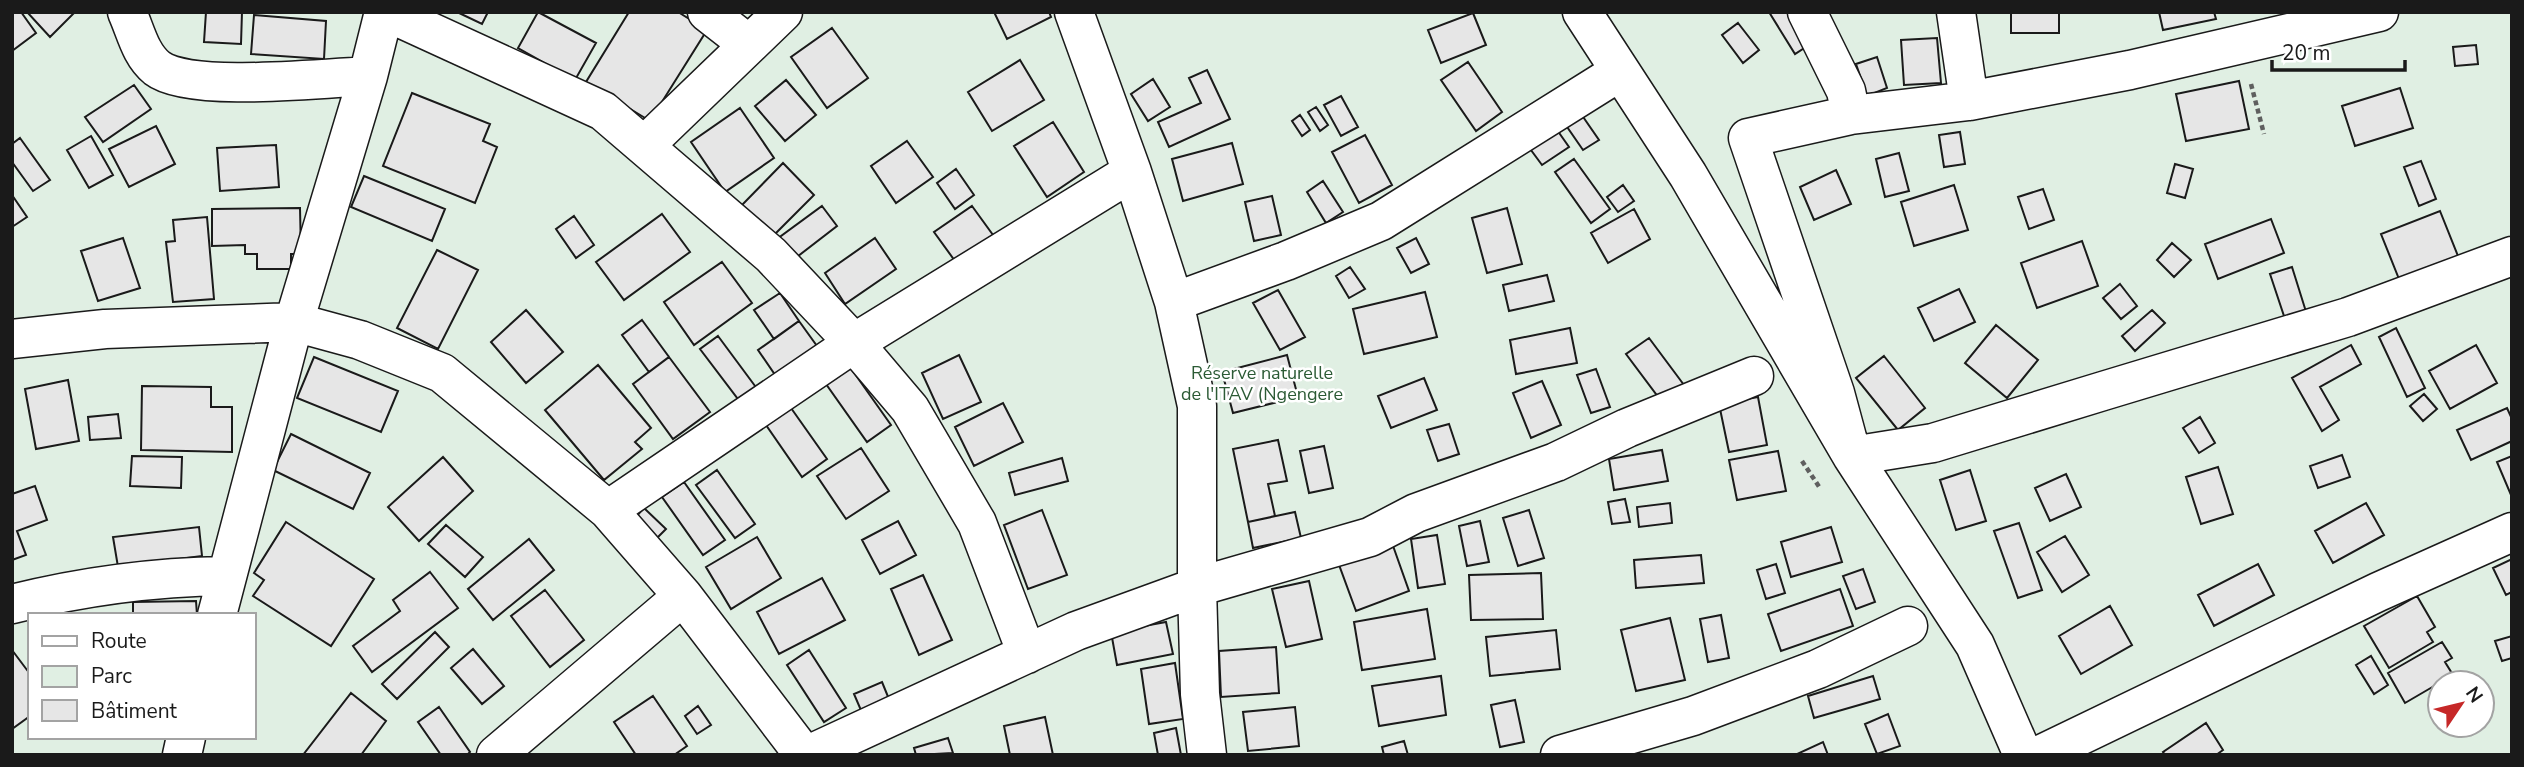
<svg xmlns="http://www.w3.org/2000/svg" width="2524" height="767" font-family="'Nunito Sans',sans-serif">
<rect width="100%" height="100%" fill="#fff"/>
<path fill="#e0efe3" stroke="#6a6a6a" stroke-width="2" fill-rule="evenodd" d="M12 12H2512V755H12ZM30 615H254V737H30ZM2440 683H2482V725H2440Z"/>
<path fill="#e6e6e6" stroke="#1a1a1a" stroke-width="2" d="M12 12H21L36 33 12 51Z
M27 12H75L50 37Z
M206 12H242L241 44 204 42Z
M457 12H488L482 24Z
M538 12 596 43 575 80 518 48Z
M629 12H678L707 30 650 121 586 82Z
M994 12H1049L1051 17 1007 39Z
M1769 12H1796L1815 41 1795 54Z
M2011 12H2059V33H2011Z
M2159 12H2214L2216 19 2163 30Z
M1473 13 1486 45 1441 63 1428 30Z
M254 15 326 21 324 59 251 54Z
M1738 23 1759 50 1743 63 1722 35Z
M832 28 868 78 827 108 791 57Z
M1937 38 1941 83 1904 85 1901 40Z
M2476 45 2478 64 2455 66 2453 47Z
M1877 57 1887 88 1867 96 1856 64Z
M1020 60 1044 100 992 131 968 92Z
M1468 62 1502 112 1476 131 1441 80Z
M1207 70 1230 119 1169 147 1158 122 1201 103 1189 78Z
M1153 79 1170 107 1148 121 1131 94Z
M786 80 816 115 785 141 755 106Z
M2239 81 2249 129 2186 141 2176 94Z
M134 85 151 109 103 142 85 117Z
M2400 88 2413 128 2355 146 2342 106Z
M412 93 490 124 483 141 497 147 475 203 383 166Z
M1341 96 1358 127 1341 136 1324 105Z
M1316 107 1328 125 1320 131 1308 112Z
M740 108 774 158 725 192 691 142Z
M1579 111 1599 140 1583 150 1563 121Z
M1300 115 1310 130 1302 136 1292 121Z
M1053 122 1084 172 1047 197 1014 146Z
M156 126 175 164 129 187 109 149Z
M1555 127 1569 147 1542 165 1528 146Z
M1960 132 1965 164 1944 167 1939 135Z
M1365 135 1392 185 1359 203 1332 152Z
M91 136 113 175 89 188 67 150Z
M20 138 50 180 33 191 12 162V144Z
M907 141 933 177 896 203 871 166Z
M1232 143 1243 184 1183 201 1172 159Z
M276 145 279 187 220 191 217 148Z
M1899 153 1909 191 1885 197 1876 159Z
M1574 159 1610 209 1591 223 1555 172Z
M2421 161 2436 199 2419 206 2404 167Z
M783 163 814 195 772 237 741 206Z
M2175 164 2193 169 2185 198 2167 193Z
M956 169 974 195 955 209 937 183Z
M1836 170 1851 204 1814 220 1800 187Z
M364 176 445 209 432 241 351 207Z
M1323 181 1343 212 1326 223 1307 192Z
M1623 185 1634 201 1618 212 1607 197Z
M1954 185 1968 230 1914 246 1901 202Z
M2043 189 2054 220 2029 229 2018 197Z
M12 195 27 217 12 227Z
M1272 196 1281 235 1254 241 1245 202Z
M822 206 837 226 793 260 777 239Z
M972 206 993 235 955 261 934 232Z
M300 208 301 254H291V269H257V254H245V245L212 246V209Z
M1507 208 1522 264 1487 273 1472 218Z
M1634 209 1650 239 1608 263 1591 233Z
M2440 211 2458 256 2399 279 2381 234Z
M662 214 690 252 624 300 596 262Z
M574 216 594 245 576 258 556 229Z
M207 217 214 299 173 302 166 242 175 241 173 220Z
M2271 219 2284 253 2218 279 2205 244Z
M123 238 140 288 98 301 81 251Z
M875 238 896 269 845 304 825 273Z
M1416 238 1429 264 1411 273 1397 248Z
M2082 241 2098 286 2037 308 2021 263Z
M2172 243 2191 260 2174 277 2157 260Z
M437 250 478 270 438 349 397 328Z
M722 262 752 303 694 345 664 302Z
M1350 267 1365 289 1349 298 1336 276Z
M2292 267 2308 318 2287 325 2270 274Z
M1547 275 1554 301 1509 311 1503 285Z
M2120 284 2137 306 2121 319 2103 298Z
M1959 289 1975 322 1934 341 1918 308Z
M1278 290 1305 337 1280 350 1253 303Z
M1425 292 1437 337 1364 354 1353 309Z
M780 293 799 321 774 339 754 310Z
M526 310 563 352 526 383 491 342Z
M2152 310 2165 323 2135 351 2122 336Z
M642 320 669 357 649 372 622 335Z
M799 321 822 353 780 382 758 350Z
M1996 325 2038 360 2007 398 1965 363Z
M1570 328 1577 363 1516 374 1510 340Z
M2396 328 2425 388 2407 397 2379 337Z
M718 336 758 390 741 403 700 349Z
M1649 338 1684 385 1662 402 1626 354Z
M2351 345 2361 364 2320 387 2339 420 2322 431 2292 378Z
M2476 345 2497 383 2450 409 2429 371Z
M959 355 981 402 943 419 922 373Z
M1287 355 1298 397 1233 413 1222 372Z
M1884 356 1925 408 1898 430 1856 378Z
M314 357 398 391 381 432 297 398Z
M669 357 710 412 673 439 633 384Z
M598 365 651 428 635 442 642 449 604 480 545 410Z
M850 367 891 425 867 442 826 384Z
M1596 369 1610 407 1591 413 1577 375Z
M1424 378 1437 410 1391 428 1378 396Z
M68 380 79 441 36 449 25 389Z
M1542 381 1561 425 1531 438 1513 393Z
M142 386 211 387V407H232V452L141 450Z
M2424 394 2437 409 2423 421 2410 406Z
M1758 397 1767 445 1729 452 1719 404Z
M1003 403 1023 442 974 466 955 427Z
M791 408 827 459 802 477 766 425Z
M2507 408 2512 419V441L2471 460 2457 430Z
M118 414 121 438 90 440 88 417Z
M2200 417 2215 443 2199 453 2183 428Z
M1449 424 1459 454 1438 461 1427 430Z
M291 434 370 473 353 509 273 470Z
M1278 440 1287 481 1268 484 1275 516 1248 522 1233 449Z
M1324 446 1333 488 1309 493 1300 451Z
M861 448 889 491 846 519 817 476Z
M1662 450 1668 481 1614 490 1609 459Z
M1778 451 1786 491 1737 500 1729 460Z
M2342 455 2350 477 2318 488 2310 466Z
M132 456 182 457 181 488 130 486Z
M2512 456V495H2511L2497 462Z
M443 457 473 491 419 541 388 507Z
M1062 458 1068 481 1015 495 1009 473Z
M2218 467 2233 514 2201 524 2186 477Z
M717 470 755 524 735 538 696 485Z
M1970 470 1986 521 1956 530 1940 480Z
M2066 474 2081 507 2050 521 2035 488Z
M684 482 725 540 703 555 662 497Z
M35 486 47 520 17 531 26 555 12 560V494Z
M1625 499 1630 522 1612 524 1608 502Z
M1670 503 1672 523 1639 527 1637 507Z
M2366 503 2384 535 2333 563 2315 531Z
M644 508 666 529 653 542 632 521Z
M1042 510 1067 575 1028 589 1004 525Z
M1529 510 1544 558 1518 566 1503 518Z
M1295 512 1301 538 1253 548 1248 522Z
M898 521 916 555 880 574 862 540Z
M1480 521 1489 562 1467 566 1459 526Z
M286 522 374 579 331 646 253 596 264 580 254 573Z
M2019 523 2042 590 2018 598 1994 531Z
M446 525 483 557 465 577 428 544Z
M199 527 202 556 118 567 113 537Z
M1831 527 1842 562 1791 577 1781 542Z
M1437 535 1445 584 1418 588 1411 539Z
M2065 536 2089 575 2062 592 2037 552Z
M757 537 781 578 731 609 706 567Z
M529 539 554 570 493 620 468 589Z
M1392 543 1409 591 1356 611 1338 562Z
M1701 555 1704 583 1636 588 1634 560Z
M2512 559V592L2506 595 2493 568Z
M1776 564 1785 593 1766 599 1757 570Z
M2258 564 2274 595 2214 626 2198 595Z
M1863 569 1875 602 1856 609 1843 576Z
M430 572 458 608 372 672 353 646 400 611 393 600Z
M1541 573 1543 619 1471 620 1469 575Z
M923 575 952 640 919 655 891 589Z
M822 578 845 620 779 654 757 612Z
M1309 581 1322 639 1286 647 1272 589Z
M1840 589 1853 626 1781 651 1768 614Z
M545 590 584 640 550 667 511 616Z
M2417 596 2435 627 2427 632 2433 642 2389 668 2364 626Z
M196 601 197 615H133V602Z
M2110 606 2132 645 2081 674 2059 636Z
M1427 609 1435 659 1362 670 1354 622Z
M1721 615 1729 658 1708 662 1700 619Z
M1670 618 1685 680 1636 691 1621 630Z
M1166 622 1173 654 1117 665 1111 632Z
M1556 630 1560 669 1490 676 1486 637Z
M435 632 449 647 397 699 382 684Z
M2512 636V658L2502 661 2495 641Z
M2442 642 2452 658 2445 662 2453 675 2405 703 2388 673Z
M1276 647 1279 693 1221 697 1219 651Z
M473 649 504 686 482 704 451 668Z
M12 650 30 674V716L12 729Z
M809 650 846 708 824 722 787 665Z
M2371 656 2388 685 2374 694 2356 665Z
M1175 663 1183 719 1149 724 1141 669Z
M1441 676 1446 715 1379 726 1372 686Z
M1873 676 1880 699 1814 718 1808 696Z
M882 682 891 704 863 715 854 694Z
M351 693 386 721 361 755H303Z
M653 696 687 746 674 755H636L614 722Z
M1515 700 1524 742 1500 747 1491 705Z
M698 706 711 725 697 734 685 716Z
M439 707 470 752 467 755H441L418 722Z
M1295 707 1299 746 1248 751 1243 712Z
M1888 714 1900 746 1877 754 1865 724Z
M1045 717 1053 755H1010L1004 726Z
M2206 723 2223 750 2216 755H2165L2163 752Z
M1176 728 1181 755H1158L1154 733Z
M948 738 953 753 916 755 914 748Z
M1404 741 1408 755H1384L1382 747Z
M1823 742 1828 755H1798L1797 754Z"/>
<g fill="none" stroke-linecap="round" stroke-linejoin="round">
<defs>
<path id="minor" d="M127 12C136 32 140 54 157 68 189 93 325 78 368 76
M387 12 603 111 771 255 854 343 910 409 977 523 1027 654
M707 12 748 44
M1074 12 1132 172 1174 302 1197 406V587L1200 694 1207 755
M1582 12 1688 175 1852 456 1975 645 2023 755
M1807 12 1846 91 1851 115
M1956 12 1969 101
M645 145 783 12
M1174 302 1286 261 1381 221 1619 72
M12 339 105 329 294 322 360 340 442 373 608 510 683 596 804 755
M1852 456 1835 393 1748 138 1851 115 1969 101 2130 70 2379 12
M1852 456 1933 443 2103 391 2348 317 2512 256
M608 510 854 343 1132 172
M12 604C84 586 153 577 226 576
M217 615 294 322 368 76 384 12
M182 755 186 737
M496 755 683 596
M808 755 1076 631 1197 587 1370 537 1416 513 1556 462 1627 428 1754 376
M1560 755 1693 716 1818 669 1908 626
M2040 755 2378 592 2512 532"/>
</defs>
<use href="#minor" stroke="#1a1a1a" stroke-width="41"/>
<path stroke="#5f5f5f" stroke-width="4.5" stroke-dasharray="5 3.5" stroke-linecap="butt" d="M2251 84 2264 134
M1802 461 1820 488"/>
<use href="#minor" stroke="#fff" stroke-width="38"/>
</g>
<g text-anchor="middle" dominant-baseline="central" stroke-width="5" stroke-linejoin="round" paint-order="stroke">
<g font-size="18" fill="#2b5a34" stroke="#fff">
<text x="1262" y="373">Réserve naturelle<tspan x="1262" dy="21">de l'ITAV (Ngengere</tspan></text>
</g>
</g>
<rect width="2524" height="767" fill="none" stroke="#1a1a1a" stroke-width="28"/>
<rect x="28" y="613" width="228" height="126" fill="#ffffff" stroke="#a3a3a3" stroke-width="2"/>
<rect x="42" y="636" width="35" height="10" fill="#ffffff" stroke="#a3a3a3" stroke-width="2"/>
<text x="91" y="648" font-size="21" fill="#1a1a1a">Route</text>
<rect x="42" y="666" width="35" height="21" fill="#e0efe3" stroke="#a3a3a3" stroke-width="2"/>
<text x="91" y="683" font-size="21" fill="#1a1a1a">Parc</text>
<rect x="42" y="700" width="35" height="21" fill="#e6e6e6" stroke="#a3a3a3" stroke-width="2"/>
<text x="91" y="718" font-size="21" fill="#1a1a1a">Bâtiment</text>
<g transform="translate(2461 704) rotate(55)"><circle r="33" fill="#ffffff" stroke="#a3a3a3" stroke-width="2"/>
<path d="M0-5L12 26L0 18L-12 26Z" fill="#c62828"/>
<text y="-10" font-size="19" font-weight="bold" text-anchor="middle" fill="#1a1a1a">N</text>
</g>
<path d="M2272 60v10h133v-10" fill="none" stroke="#1a1a1a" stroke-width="3.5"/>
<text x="2282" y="60" font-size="21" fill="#1a1a1a" stroke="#ffffff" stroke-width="5" paint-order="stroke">20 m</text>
</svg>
